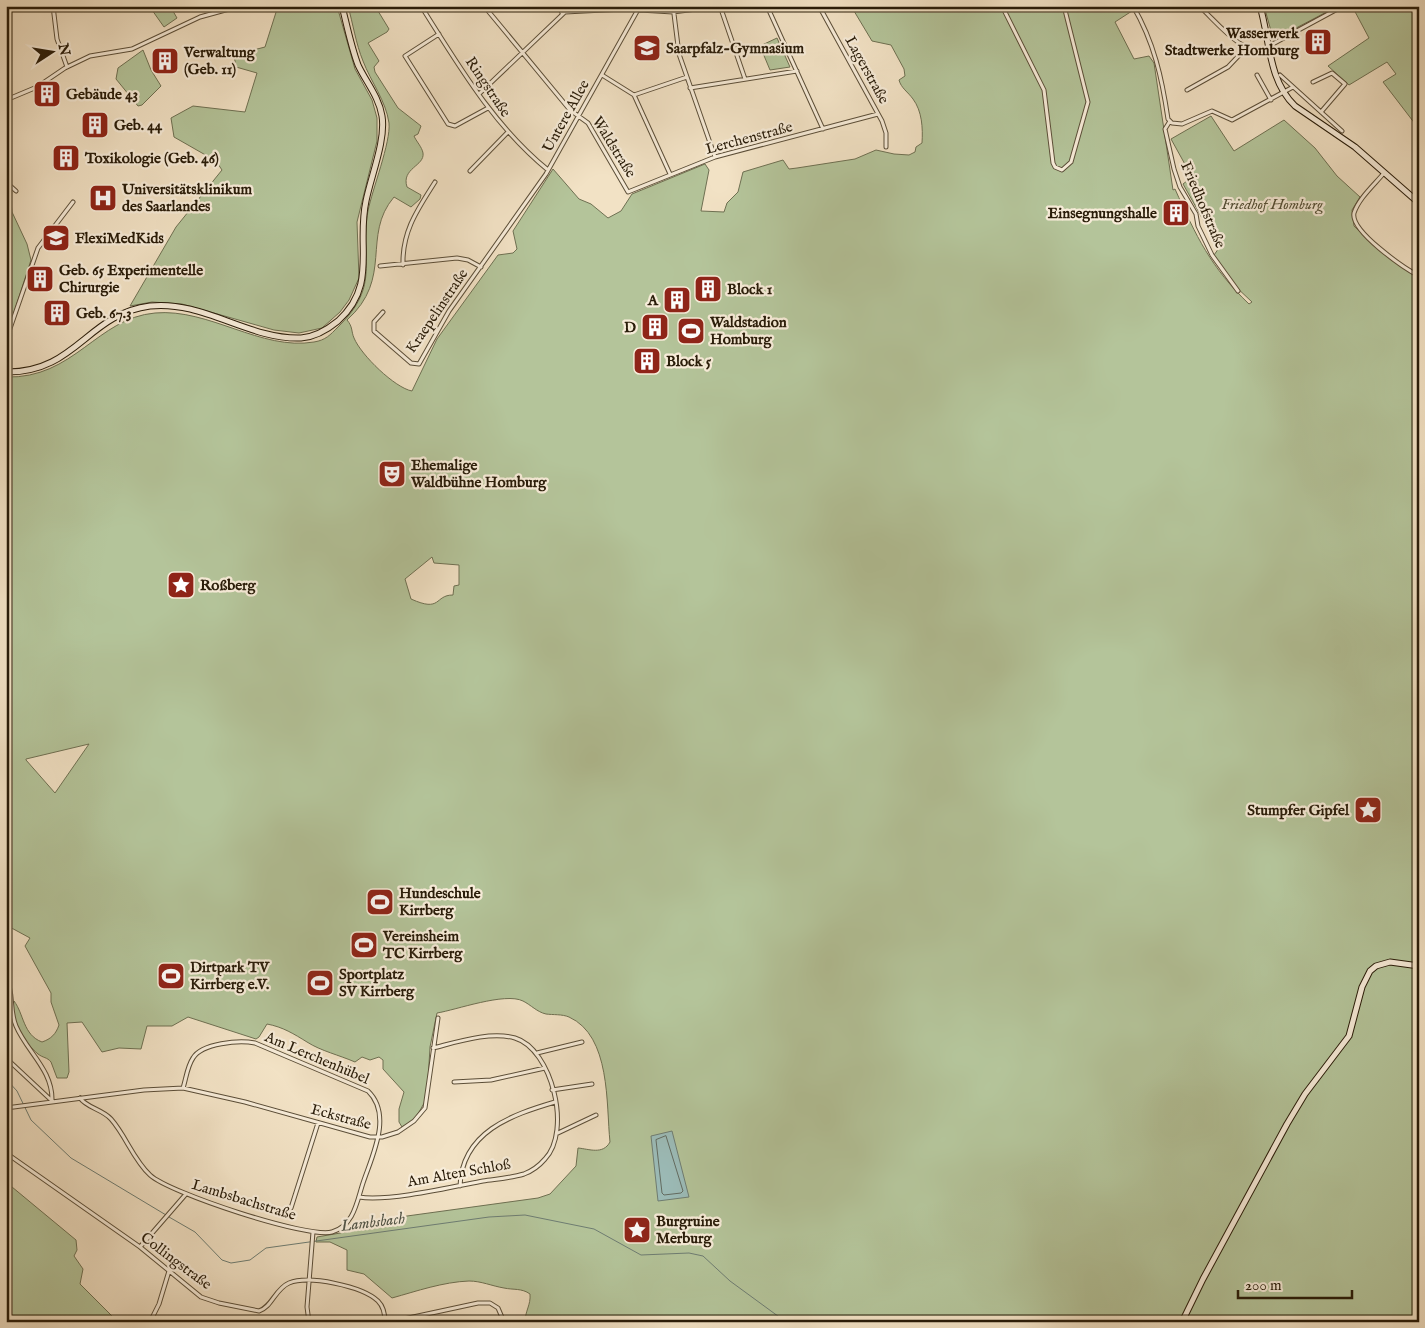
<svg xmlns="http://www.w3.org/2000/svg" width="1425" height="1328" font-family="'IM FELL English',serif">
<rect width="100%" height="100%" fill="#f2e2c5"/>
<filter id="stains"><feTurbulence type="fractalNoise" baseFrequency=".004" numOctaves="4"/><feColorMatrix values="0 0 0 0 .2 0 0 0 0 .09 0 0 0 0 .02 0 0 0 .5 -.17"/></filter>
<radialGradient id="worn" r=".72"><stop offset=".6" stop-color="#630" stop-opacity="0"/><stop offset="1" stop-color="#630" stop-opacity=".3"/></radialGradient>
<path fill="#b4c49a" stroke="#6e7052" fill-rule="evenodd" d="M155 6H170L177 18 164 27 152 10Z
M278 6H337L355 69 372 100 377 118V141L357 222 359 278 349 300 340 312 322 328 299 333 274 330 182 304 152 302 130 306 176 227 222 170 216 161 174 137 171 118 193 106 245 112 257 73 236 67 234 55 265 47Z
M348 6H375L389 29 387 32 368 43 379 61 374 67 375 72 398 108 421 126 418 134 414 136C416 141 422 147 423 153 425 166 401 168 407 187L421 195 420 199 411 207 394 197C361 236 394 278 347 320 353 327 351 331 354 338 361 355 395 388 412 391L437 339 498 255 513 253 517 249 513 231 553 169 579 199 591 204 608 218 621 211 632 194 705 164 709 170 701 211 724 212 727 203 738 192 743 172 783 160 789 169 797 168 855 159 876 150 894 154 909 155 915 152 916 147 922 143C923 128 922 111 913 99 908 92 901 88 899 80L905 76 904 69 891 45 872 41 851 6H1129L1132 11 1115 22 1134 59 1149 56 1154 63 1173 190 1175 189C1196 236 1211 268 1249 304L1252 302 1234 285 1214 255 1219 248 1183 184 1192 177 1171 139 1211 116 1234 151 1284 120 1315 148 1337 176 1360 197 1352 210 1354 226 1379 250 1419 278V1322H525C525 1311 531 1305 530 1294 522 1288 513 1290 504 1288 492 1286 481 1281 469 1281 443 1282 417 1291 392 1298L364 1274 347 1270V1250L330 1242H316L317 1237 346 1232 407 1216 538 1198 550 1194 576 1166 578 1148C589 1149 603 1155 610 1142 606 1104 611 1036 569 1017 562 1014 553 1015 546 1014 537 1012 531 1005 523 1001 505 992 456 1010 437 1013L430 1047 427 1098 415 1119 402 1127 399 1122V1109L404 1092 383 1069V1060L379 1057 370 1060 362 1057 355 1062C339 1055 321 1051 307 1042 294 1034 283 1027 267 1024L259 1037 256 1039 188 1017 172 1026H147L141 1049 119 1048 102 1052 82 1022 67 1023 69 1072 67 1078H57L51 1062C47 1057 43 1058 38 1054 24 1042 10 1020 14 1001 24 1014 23 1035 42 1042 51 1039 56 1034 59 1025L51 1002V993L25 946 30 938 6 925V377C74 379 97 318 155 313 209 308 261 351 314 342 326 340 330 335 338 327 382 284 359 261 368 211 372 190 391 142 389 123 386 101 371 82 363 61 356 44 353 24 348 6ZM392 461 402 474 403 483 383 485 379 477ZM432 557 434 563 459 565V585L454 586 453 595C434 595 442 613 411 599L405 579ZM89 744 55 793 26 760V759Z
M1264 6H1338L1279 37V40L1273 38Z
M1352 6H1419V129L1383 82 1396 74 1387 62 1349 85 1328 66 1369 38Z
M777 38 790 67 770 70 760 46Z
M143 50 151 70 161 86 142 105 138 106 116 79 118 68Z
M6 187 10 192 12 212 27 244 31 260 6 337Z
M6 1182 76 1240 77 1250 74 1256 83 1269 80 1284 112 1316 109 1322H6Z"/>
<path fill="#9cbdba" stroke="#6e7d73" d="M672 1131 689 1197 658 1201 651 1136Z"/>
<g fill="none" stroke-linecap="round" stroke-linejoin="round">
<path stroke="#626c62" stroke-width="1" d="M666 1136 683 1191 681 1193 664 1195 662 1193 656 1140Z"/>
<path stroke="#6e7d73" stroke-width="1" d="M6 1079 17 1091 31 1120 71 1158 166 1215
M169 1217 195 1232 222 1260 231 1263 250 1260 266 1248 489 1217 525 1215 594 1229 641 1255 689 1253 703 1256 730 1281 786 1322"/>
<defs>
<path id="street" d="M53 6 57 39 67 67
M421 6C459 66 493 125 548 170
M484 6 570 110 588 123 628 192 715 157 878 114
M559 6 562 13
M673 6 679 54 715 157
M720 6 745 79
M767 6 823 129
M819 6 882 121 886 133V147
M1002 6 1044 90 1053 163 1055 167 1062 170 1071 162 1088 102 1064 6
M1133 6C1154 42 1162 78 1168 119L1172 123 1182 124 1212 111 1232 120 1293 87
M1199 6C1218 23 1242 56 1269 51
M6 12 10 6
M439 34 405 56 448 124 455 126 488 108
M1269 46 1343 6
M602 75 634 95 670 174
M1257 75 1271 100
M1280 75 1342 131
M1313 82 1332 73 1345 84 1321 112
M690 88 797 71
M1187 90 1228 67 1246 48
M479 94 565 12 623 9 673 12 719 6
M634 95 687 77
M6 100 37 87 65 68 90 56 132 49 200 17 240 6
M1170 121 1165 129 1174 169 1180 187 1196 214 1198 226 1212 255 1238 291
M470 171 507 133
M1384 173C1374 185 1359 198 1354 213 1350 231 1404 268 1419 276
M6 182 16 191
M403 265C402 231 418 209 435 182
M380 266 457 258 468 260 481 267
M383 312 374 322V331L411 363 419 364 449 311 546 174 640 6
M6 340 38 248 73 202
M6 977C14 992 9 1010 16 1026 27 1052 53 1070 52 1101
M537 1053 582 1042
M6 1058 51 1100
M454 1082 491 1080 545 1068
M552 1090 592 1084
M80 1098C87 1108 102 1109 111 1119 126 1136 133 1159 150 1175 169 1193 309 1239 332 1232 354 1226 357 1201 363 1183 372 1156 393 1115 368 1091L255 1043C239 1040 202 1043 193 1058 187 1067 186 1079 183 1088
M6 1108 144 1090 183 1088 245 1102 370 1137H382L398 1132 414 1121 425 1108 438 1018
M558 1133 596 1115
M6 1153 140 1247 201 1297 219 1303 259 1311C272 1307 275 1289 289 1283 309 1275 362 1286 378 1301 383 1306 385 1314 385 1322
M460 1186C462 1132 511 1115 555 1102
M359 1197C387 1202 452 1187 483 1181 496 1179 511 1178 524 1174 532 1171 539 1166 545 1159 572 1131 552 1049 515 1038 490 1031 457 1042 433 1048
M291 1208 318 1123
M140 1247 186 1194
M150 1322 159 1304 169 1271
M309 1322 307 1307 313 1232
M319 1322H326
M390 1322 478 1303H490L498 1308 504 1322"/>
<path id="secondary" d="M1260 6C1270 40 1268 80 1295 106L1355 147 1419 203
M6 372C76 373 87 314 150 306 203 300 249 340 301 338 315 337 327 330 338 321 378 285 356 246 366 201 371 176 386 140 382 116 379 97 366 82 358 65 351 46 347 26 342 6
M1182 1322 1203 1279 1287 1124 1305 1094 1349 1036 1362 987 1370 971 1376 966 1390 962 1419 966"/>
</defs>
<use href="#street" stroke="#5b4e38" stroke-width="5"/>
<use href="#secondary" stroke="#291c09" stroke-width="7"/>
<use href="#street" stroke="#f7ecd9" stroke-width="3"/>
<use href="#secondary" stroke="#f7ecd9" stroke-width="5"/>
</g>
<defs>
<symbol id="building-square" viewBox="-11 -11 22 22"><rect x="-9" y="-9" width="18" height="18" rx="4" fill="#8f2418" stroke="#f7ecd9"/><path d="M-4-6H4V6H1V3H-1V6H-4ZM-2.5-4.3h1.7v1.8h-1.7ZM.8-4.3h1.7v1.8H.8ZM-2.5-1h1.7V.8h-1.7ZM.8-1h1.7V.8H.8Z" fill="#fff"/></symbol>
<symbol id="school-square" viewBox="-11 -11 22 22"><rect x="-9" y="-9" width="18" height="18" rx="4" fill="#8f2418" stroke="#f7ecd9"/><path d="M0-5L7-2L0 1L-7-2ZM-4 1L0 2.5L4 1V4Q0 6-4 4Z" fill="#fff"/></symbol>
<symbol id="hospital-square" viewBox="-11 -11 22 22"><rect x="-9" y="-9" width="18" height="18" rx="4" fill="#8f2418" stroke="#f7ecd9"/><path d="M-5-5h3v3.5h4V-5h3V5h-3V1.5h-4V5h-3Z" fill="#fff"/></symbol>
<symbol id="stadium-square" viewBox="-11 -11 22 22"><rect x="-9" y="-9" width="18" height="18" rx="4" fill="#8f2418" stroke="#f7ecd9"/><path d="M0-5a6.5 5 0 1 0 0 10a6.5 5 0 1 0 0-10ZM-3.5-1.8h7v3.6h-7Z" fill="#fff"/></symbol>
<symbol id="theatre-square" viewBox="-11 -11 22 22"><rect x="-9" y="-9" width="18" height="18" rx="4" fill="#8f2418" stroke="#f7ecd9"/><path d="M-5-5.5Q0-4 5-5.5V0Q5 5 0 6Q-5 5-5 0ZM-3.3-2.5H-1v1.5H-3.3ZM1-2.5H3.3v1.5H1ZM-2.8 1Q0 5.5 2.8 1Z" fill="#fff"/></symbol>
<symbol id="sight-square" viewBox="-11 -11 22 22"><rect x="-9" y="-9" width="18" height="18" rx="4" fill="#8f2418" stroke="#f7ecd9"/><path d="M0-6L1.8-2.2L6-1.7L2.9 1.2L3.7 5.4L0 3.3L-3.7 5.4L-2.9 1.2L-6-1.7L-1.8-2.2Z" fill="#fff"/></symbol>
</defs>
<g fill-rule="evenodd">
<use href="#building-square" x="1302" y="26" width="32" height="32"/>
<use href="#school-square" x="631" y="32" width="32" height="32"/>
<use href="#building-square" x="149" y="45" width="32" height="32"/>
<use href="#building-square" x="31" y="78" width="32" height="32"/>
<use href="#building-square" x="79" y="109" width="32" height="32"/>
<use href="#building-square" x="50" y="142" width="32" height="32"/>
<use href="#hospital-square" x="87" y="182" width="32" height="32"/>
<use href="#building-square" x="1160" y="197" width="32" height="32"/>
<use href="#school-square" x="40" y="222" width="32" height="32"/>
<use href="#building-square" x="24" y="263" width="32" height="32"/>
<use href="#building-square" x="692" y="273" width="32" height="32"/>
<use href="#building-square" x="661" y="284" width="32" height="32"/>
<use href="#building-square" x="41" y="297" width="32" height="32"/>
<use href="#building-square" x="639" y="311" width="32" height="32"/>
<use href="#stadium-square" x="675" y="315" width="32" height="32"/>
<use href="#building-square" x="631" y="345" width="32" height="32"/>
<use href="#theatre-square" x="376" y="458" width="32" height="32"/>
<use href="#sight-square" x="165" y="569" width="32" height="32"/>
<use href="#sight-square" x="1352" y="794" width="32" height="32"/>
<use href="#stadium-square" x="364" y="886" width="32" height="32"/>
<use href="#stadium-square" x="348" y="929" width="32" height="32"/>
<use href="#stadium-square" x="155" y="960" width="32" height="32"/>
<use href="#stadium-square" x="304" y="967" width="32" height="32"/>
<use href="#sight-square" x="621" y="1214" width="32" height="32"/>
</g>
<g text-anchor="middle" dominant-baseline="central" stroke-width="4.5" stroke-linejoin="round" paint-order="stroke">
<g font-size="15" font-weight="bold" fill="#291c09" stroke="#f7ecd9" text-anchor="start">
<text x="1299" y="33" text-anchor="end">Wasserwerk<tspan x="1299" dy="17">Stadtwerke Homburg</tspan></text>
<text x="666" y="48">Saarpfalz-Gymnasium</text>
<text x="184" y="52">Verwaltung<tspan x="184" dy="17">(Geb. 11)</tspan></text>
<text x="66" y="94">Gebäude 43</text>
<text x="114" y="125">Geb. 44</text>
<text x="85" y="158">Toxikologie (Geb. 46)</text>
<text x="122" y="189">Universitätsklinikum<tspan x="122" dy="17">des Saarlandes</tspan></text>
<text x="1157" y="213" text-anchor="end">Einsegnungshalle</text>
<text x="75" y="238">FlexiMedKids</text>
<text x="59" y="270">Geb. 65 Experimentelle<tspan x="59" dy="17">Chirurgie</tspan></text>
<text x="727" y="289">Block 1</text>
<text x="658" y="300" text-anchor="end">A</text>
<text x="76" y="313">Geb. 67.3</text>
<text x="710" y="322">Waldstadion<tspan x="710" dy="17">Homburg</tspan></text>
<text x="636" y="327" text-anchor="end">D</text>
<text x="666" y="361">Block 5</text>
<text x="411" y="465">Ehemalige<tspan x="411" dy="17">Waldbühne Homburg</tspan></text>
<text x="200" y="585">Roßberg</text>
<text x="1349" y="810" text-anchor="end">Stumpfer Gipfel</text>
<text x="399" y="893">Hundeschule<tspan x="399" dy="17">Kirrberg</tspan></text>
<text x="383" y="936">Vereinsheim<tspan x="383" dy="17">TC Kirrberg</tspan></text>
<text x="190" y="967">Dirtpark TV<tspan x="190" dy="17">Kirrberg e.V.</tspan></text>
<text x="339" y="974">Sportplatz<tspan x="339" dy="17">SV Kirrberg</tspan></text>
<text x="656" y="1221">Burgruine<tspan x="656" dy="17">Merburg</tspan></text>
</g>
<g font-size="15" fill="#291c09" stroke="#f7ecd9">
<text transform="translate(867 70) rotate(61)">Lagerstraße</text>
<text transform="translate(488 87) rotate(56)">Ringstraße</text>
<text transform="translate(566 116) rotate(-61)">Untere Allee</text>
<text transform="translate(749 138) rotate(-15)">Lerchenstraße</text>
<text transform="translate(614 147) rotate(58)">Waldstraße</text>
<text transform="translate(1203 205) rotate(67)">Friedhofstraße</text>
<text transform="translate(437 311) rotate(-56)">Kraepelinstraße</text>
<text transform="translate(317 1058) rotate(23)">Am Lerchenhübel</text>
<text transform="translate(341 1117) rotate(15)">Eckstraße</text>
<text transform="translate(459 1173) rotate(-10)">Am Alten Schloß</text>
<text transform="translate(244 1200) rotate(17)">Lambsbachstraße</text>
<text transform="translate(176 1261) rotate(37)">Collingstraße</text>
</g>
<g font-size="15" font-style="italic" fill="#534e34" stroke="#f7ecd9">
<text x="1272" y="204">Friedhof Homburg</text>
</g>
<g font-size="16" font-style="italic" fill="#515447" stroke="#f7ecd9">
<text transform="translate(373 1223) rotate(-7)">Lambsbach</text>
</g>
</g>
<rect width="1425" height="1328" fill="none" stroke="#f2e2c5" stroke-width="25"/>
<rect x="8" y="8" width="1410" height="1313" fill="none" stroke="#291c09" stroke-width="2.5"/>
<rect x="12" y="12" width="1400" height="1303" fill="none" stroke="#291c09"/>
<g transform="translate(52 52) rotate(78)" stroke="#f7ecd9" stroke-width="4" paint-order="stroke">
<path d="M0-4L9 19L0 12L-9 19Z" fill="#291c09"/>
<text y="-8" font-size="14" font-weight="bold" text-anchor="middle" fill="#291c09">N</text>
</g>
<path d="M1238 1290v8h114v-8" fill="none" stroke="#291c09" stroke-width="2.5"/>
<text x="1245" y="1290" font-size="15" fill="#291c09" stroke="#f7ecd9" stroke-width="4" paint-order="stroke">200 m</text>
<rect width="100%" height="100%" filter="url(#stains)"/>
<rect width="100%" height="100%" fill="url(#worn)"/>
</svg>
